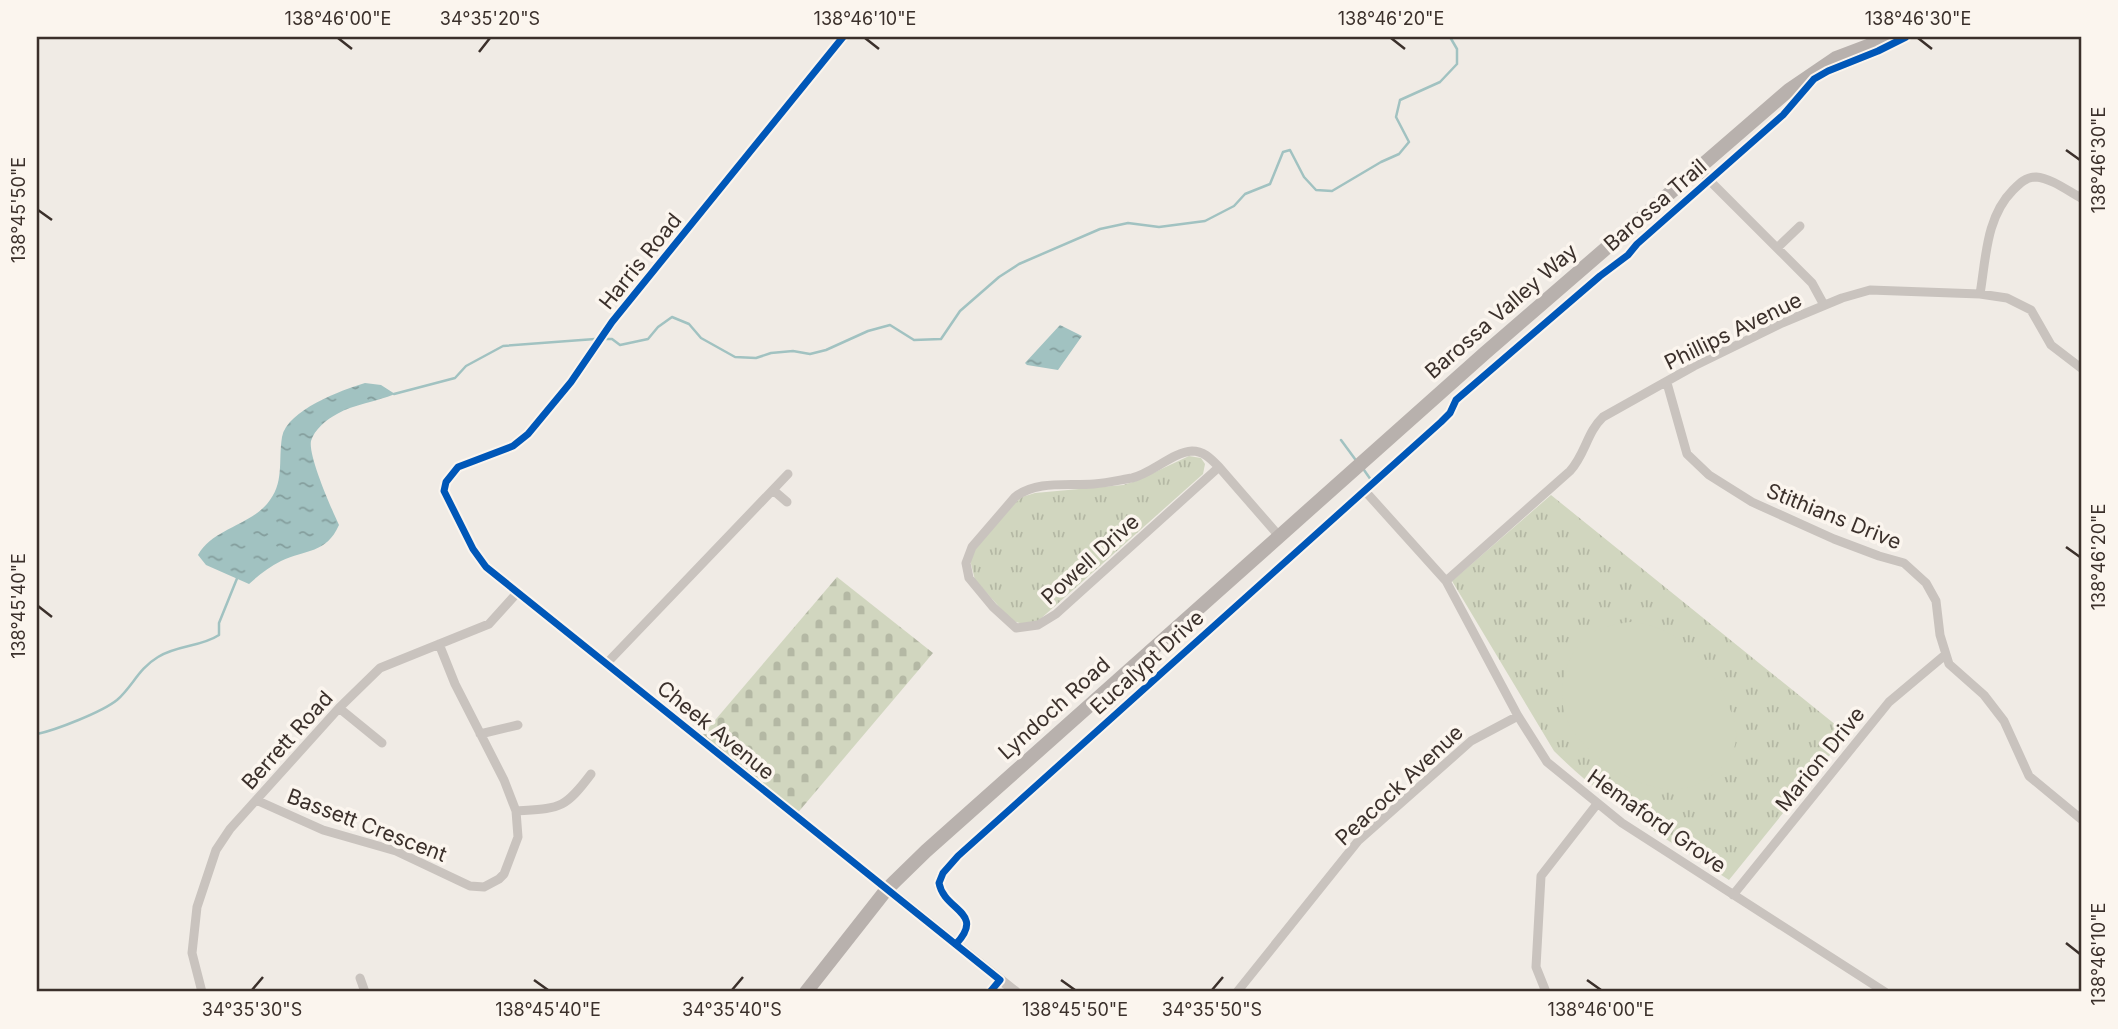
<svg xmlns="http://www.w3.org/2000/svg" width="2118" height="1029" font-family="Inter,sans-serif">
<defs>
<pattern id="cemetery-stones" width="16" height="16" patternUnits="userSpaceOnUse" patternTransform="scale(1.75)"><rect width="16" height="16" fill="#d1d6bf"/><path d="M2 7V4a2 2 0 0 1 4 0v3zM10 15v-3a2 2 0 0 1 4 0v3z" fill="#b4b8a4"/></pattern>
<pattern id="park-tufts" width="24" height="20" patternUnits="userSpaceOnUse" patternTransform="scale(1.75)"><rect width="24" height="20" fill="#d1d6bf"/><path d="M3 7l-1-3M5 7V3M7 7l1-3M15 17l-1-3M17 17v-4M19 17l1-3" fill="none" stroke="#b4b8a4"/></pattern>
<pattern id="water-ripples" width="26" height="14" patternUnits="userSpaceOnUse" patternTransform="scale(1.75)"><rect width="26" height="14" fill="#a1c2c1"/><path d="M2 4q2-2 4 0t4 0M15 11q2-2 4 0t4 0" fill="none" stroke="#849e9d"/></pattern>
</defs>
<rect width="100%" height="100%" fill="#f0ebe5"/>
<path fill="url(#cemetery-stones)" d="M837 577 933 653 795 816 699 739Z"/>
<path fill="url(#park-tufts)" d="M1189 456 1201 458 1205 464 1203 474 1037 622 1027 625 1012 621 975 580 970 560 974 550 1015 503 1022 497 1035 493 1123 485 1136 481Z
M1551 495 1847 734 1729 880C1668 840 1605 802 1554 751L1452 581Z"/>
<path fill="#d1d6bf" d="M1630 622C1675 624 1711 662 1727 702 1732 713 1737 725 1736 738 1735 758 1718 773 1702 782 1660 806 1598 766 1573 731 1554 704 1561 661 1585 638 1596 628 1615 624 1630 622Z"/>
<path fill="url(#water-ripples)" d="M1060 325 1082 336 1058 370 1027 365 1025 363Z
M365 383 381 385 395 394C376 402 354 404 337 414 327 419 314 430 311 441 308 456 332 510 339 525 326 554 306 549 281 561 269 567 259 575 249 584L206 565 198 555C213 529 248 526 267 504 285 483 278 462 282 437 287 410 342 390 365 383Z"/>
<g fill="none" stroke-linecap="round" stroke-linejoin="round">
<path stroke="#a1c2c1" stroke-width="2.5" d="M605 339H612L620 345 648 339 658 327 672 317 689 324 701 338 735 357 756 358 771 353 793 351 810 354 826 350 868 331 890 325 914 340 941 339 960 311 999 277 1019 264 1100 229 1128 223 1159 227 1205 221 1234 206 1245 194 1270 184 1283 152 1290 150 1304 177 1316 190 1332 191 1381 162 1399 154 1409 142 1396 117 1400 100 1440 82 1457 64V49L1450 37
M394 394 455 378 466 366 503 346 595 339
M1341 440 1355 459
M1364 470 1371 480
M37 734C56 730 102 712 117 700 133 686 138 669 158 657 177 645 201 647 219 635V623L238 576"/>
<path stroke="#c9c3be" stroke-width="9" d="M843 37 612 322 571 382 528 434 513 446 458 467 446 482 444 491 473 549 486 567 887 889
M1697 168 1812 283 1824 305
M1777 248 1800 226
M1980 294C1986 258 1986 217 2013 190 2020 183 2026 177 2036 177 2051 178 2068 191 2081 198
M1667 383 1687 454 1709 475 1752 502 1834 539 1879 556 1904 563 1926 583 1936 601 1940 635 1949 664 1984 695 2004 721 2029 776 2081 819
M1219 467 1056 614 1038 625 1016 628 993 607 969 578 966 563 972 547 1015 497C1037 480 1067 486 1094 484 1107 483 1120 480 1132 478 1151 474 1173 452 1192 451 1204 451 1211 459 1219 467L1279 536
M773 490 787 502
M1365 491 1446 581 1518 716 1547 762 1622 823 1885 992
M1446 581 1570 471C1585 455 1587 432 1603 417L1694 366 1782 323 1842 298 1870 290 1980 294 2007 298 2031 310 2051 345 2081 368
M606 664 788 474
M339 708 382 743
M480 734 518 725
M256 800 323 830 396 851 470 886 484 887 499 879 504 874 518 837 516 811 504 780 455 684 439 644
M516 811C560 808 564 810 591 774
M1733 895 1889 702 1945 655
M956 944C983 915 950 911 939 887L941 876 948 866 1441 422
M360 978 365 992
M202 992 192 953 197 907 216 850 230 829 339 708 380 668 489 624 517 593
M990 992 1000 980
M1237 992 1358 841 1471 741 1518 716
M1546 992 1536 967 1541 876 1597 804"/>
<path stroke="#c9c3be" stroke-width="10" d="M887 889 1016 992"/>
<path stroke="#b8b1ad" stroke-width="14" d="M806 992 887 889 926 851 1485 353 1789 90 1836 58 1873 44 1885 37"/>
<defs>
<path id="cycleway" d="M843 37 612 322 571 382 528 434 513 446 458 467 446 482 444 491 473 549 486 567 1000 980 990 992
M956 944C986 912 944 911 939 883L943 873 958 856 1441 422 1450 413 1456 400 1600 276 1628 255 1637 244 1783 115 1814 79 1828 71 1878 51 1906 37"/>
</defs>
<use href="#cycleway" stroke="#fbf5ee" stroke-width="11"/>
<use href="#cycleway" stroke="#0057b8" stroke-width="7"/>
</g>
<path fill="none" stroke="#3b302b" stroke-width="2.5" d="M338 38 352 49M865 38 879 49M1391 38 1405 49M1918 38 1932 49M479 52 490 38M2066 150 2080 160M38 210 52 220M2066 547 2080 557M38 606 52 617M2066 943 2080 954M534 980 548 990M1061 980 1075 990M1587 980 1601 990M252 990 263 977M732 990 743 977M1212 990 1223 977"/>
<g text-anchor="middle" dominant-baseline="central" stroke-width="7" stroke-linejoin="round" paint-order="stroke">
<g font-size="21" fill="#3b302b" stroke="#fbf5ee">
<text transform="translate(1655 205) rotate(-41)">Barossa Trail</text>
<text transform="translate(640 261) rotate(-51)">Harris Road</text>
<text transform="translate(1501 311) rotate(-41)">Barossa Valley Way</text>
<text transform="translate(1733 331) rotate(-26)">Phillips Avenue</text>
<text transform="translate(1834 516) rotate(22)">Stithians Drive</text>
<text transform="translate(1090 559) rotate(-42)">Powell Drive</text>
<text transform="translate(1147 662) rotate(-42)">Eucalypt Drive</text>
<text transform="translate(1054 708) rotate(-42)">Lyndoch Road</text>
<text transform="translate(716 730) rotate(39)">Cheek Avenue</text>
<text transform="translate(287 740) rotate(-48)">Berrett Road</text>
<text transform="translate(1820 759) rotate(-51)">Marion Drive</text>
<text transform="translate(1399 785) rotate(-43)">Peacock Avenue</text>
<text transform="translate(1657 821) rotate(35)">Hemaford Grove</text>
<text transform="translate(367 825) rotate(21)">Bassett Crescent</text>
</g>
</g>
<rect width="2118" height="1029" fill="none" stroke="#fbf5ee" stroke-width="77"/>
<rect x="38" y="38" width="2042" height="952" fill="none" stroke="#3b302b" stroke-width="2.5"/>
<g font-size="18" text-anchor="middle" fill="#3b302b">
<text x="338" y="25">138°46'00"E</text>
<text x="490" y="25">34°35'20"S</text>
<text x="865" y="25">138°46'10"E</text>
<text x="1391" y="25">138°46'20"E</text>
<text x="1918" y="25">138°46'30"E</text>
<text transform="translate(2099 160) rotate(-90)" y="6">138°46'30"E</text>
<text transform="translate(19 210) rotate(-90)" y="6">138°45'50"E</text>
<text transform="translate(2099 557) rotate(-90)" y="6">138°46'20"E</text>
<text transform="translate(19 606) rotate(-90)" y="6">138°45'40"E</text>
<text transform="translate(2099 954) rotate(-90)" y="6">138°46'10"E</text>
<text x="252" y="1016">34°35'30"S</text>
<text x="548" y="1016">138°45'40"E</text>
<text x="732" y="1016">34°35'40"S</text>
<text x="1075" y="1016">138°45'50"E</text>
<text x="1212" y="1016">34°35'50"S</text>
<text x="1601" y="1016">138°46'00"E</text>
</g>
</svg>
